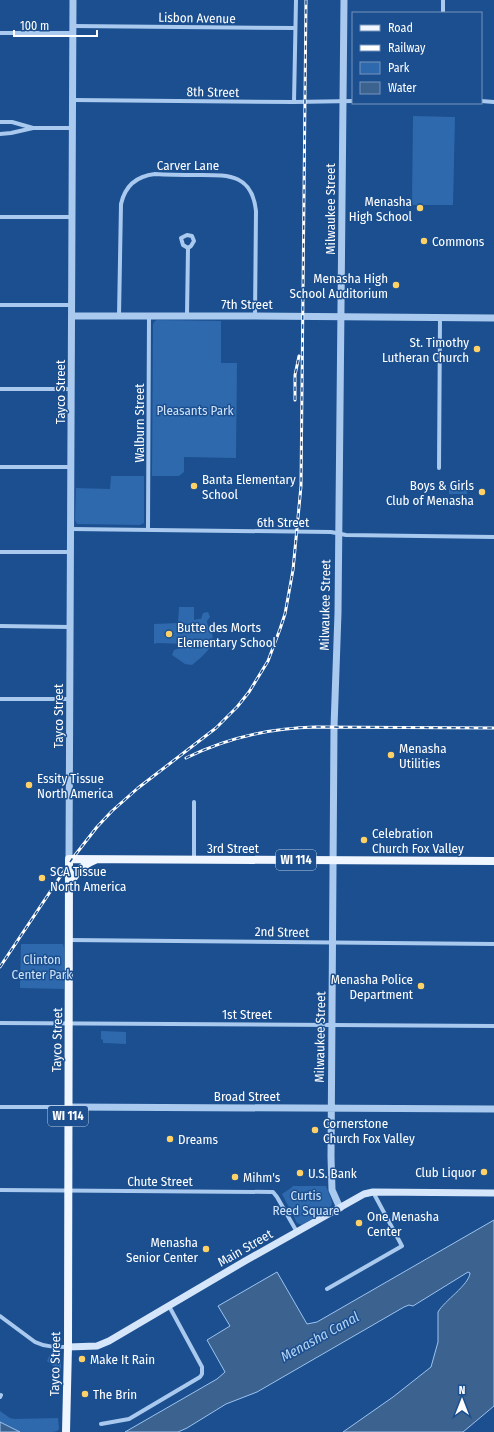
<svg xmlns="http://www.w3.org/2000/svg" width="494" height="1432" font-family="'Fira Sans Condensed',sans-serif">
<rect width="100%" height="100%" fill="#1b4f8f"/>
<path fill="#2e69ad" d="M413 116 455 117 453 205H412Z
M157 320 221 321V363H237L236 458 184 457V472L179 476H152L153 324 155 321Z
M111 476H144V523L140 525 77 524 75 520 76 488 110 489Z
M449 483 468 484 467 494H449Z
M179 607H194V620L198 619H201L203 613 208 612 210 617 207 621C207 626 210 628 212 633 216 647 201 657 192 665L185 664 172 655 174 650 180 648 185 644 157 643 154 644V624L178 623Z
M21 944H63L64 948V989L20 988Z
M101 1031 126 1032V1044L103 1043V1040L101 1039Z
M293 1186H326L332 1202 331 1207 302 1225 297 1223 282 1194 291 1188Z
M51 1352C62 1352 61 1361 61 1369H57L47 1361Z
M0 1411 10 1418 15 1419 58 1418 59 1429 57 1431 53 1432H20L0 1422Z"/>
<path fill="#3c6290" stroke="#9cc4f0" d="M494 1220V1406L463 1432H343L393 1397 431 1367 438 1342V1312C444 1301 469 1285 470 1273L468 1272 413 1306 409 1305 404 1307 257 1392 226 1404 187 1428 178 1432H125L217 1379 225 1372 207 1340 230 1326 218 1306 277 1272 307 1324 317 1322Z
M0 1422 20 1432H0Z"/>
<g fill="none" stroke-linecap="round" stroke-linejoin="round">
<path stroke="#a9c9ee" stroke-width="4" d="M443 13V0
M73 26 295 28
M0 33H73
M73 100 294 102 353 101
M481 101 494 102
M294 102 296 0
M0 122H12L33 128
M0 134 11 133 33 128H73
M0 217H72
M0 305H72
M119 316 121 204C125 186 137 176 155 174 170 175 184 175 199 175 229 175 252 174 256 211L255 316
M187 316 188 248 191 246 194 241 192 236 187 235 181 238 183 245 188 248
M0 389H72
M0 467H71
M439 468 440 318
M71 529 331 532 346 535 494 537
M148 529 149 316
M0 552H71
M0 626 70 627
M0 699H70
M194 802V859
M69 940 494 944
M0 1023 494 1026
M0 1107H68
M0 1190 273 1192 277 1197 297 1232
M327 1289 402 1246 373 1192
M0 1316 35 1342C45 1347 56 1347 68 1347
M0 1397 1 1395
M101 1424 129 1419 200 1377 202 1374V1367L169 1306"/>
<path stroke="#a9c9ee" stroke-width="7" d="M72 316H255L494 318
M69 859 73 0
M68 1107 494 1109
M340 1208 332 1190 331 1157 334 727 338 613 344 0"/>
<path stroke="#d6e6fa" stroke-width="7" d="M68 1347 97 1346 109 1341 245 1261 364 1194 373 1192 494 1193"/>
<path stroke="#f0f6ff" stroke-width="8" d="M69 885C76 873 82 865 95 860
M66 1432 68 1347 69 859 494 861"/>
<defs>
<path id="rail" d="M295 400V375L299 356
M186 758C227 738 270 728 315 727L494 728
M0 967 72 859 97 827 112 811 138 788 216 728 237 707 249 692 268 661 280 629 285 614 293 570 301 486 306 0"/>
</defs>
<use href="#rail" stroke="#fff" stroke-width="3"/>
<use href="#rail" stroke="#1b4f8f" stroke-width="1.5" stroke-dasharray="4.5" stroke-linecap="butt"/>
</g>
<g fill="#ffd166" stroke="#1b4f8f" stroke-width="1.5">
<circle cx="420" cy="208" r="4"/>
<circle cx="424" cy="241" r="4"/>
<circle cx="396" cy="285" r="4"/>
<circle cx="477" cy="349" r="4"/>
<circle cx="194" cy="486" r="4"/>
<circle cx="482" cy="492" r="4"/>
<circle cx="169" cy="634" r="4"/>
<circle cx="391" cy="755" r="4"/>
<circle cx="29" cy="785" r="4"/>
<circle cx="364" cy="840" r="4"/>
<circle cx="42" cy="878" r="4"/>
<circle cx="421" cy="986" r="4"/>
<circle cx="315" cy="1130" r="4"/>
<circle cx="170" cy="1139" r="4"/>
<circle cx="484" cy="1172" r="4"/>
<circle cx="300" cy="1173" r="4"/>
<circle cx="235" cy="1177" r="4"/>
<circle cx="359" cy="1223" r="4"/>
<circle cx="206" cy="1249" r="4"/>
<circle cx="82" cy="1359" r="4"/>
<circle cx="85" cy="1394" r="4"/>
</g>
<g text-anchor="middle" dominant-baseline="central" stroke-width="3" stroke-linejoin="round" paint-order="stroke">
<g fill="#1b4f8f" stroke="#bbcadd" stroke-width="1">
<rect x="276" y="850" width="40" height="20" rx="3"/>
<rect x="48" y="1106" width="40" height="20" rx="3"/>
</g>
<g font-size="12" font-weight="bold" fill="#fff">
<text x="296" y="860">WI 114</text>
<text x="68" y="1116">WI 114</text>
</g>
<g font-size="13" fill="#fff" stroke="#1b4f8f">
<text transform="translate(197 18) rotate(1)">Lisbon Avenue</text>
<text transform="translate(213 92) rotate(1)">8th Street</text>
<text x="188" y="165">Carver Lane</text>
<text transform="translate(330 209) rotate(-90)">Milwaukee Street</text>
<text x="247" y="304">7th Street</text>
<text transform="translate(60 392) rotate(-90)">Tayco Street</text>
<text transform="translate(139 423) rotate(-90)">Walburn Street</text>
<text x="283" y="522">6th Street</text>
<text transform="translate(325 605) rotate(-89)">Milwaukee Street</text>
<text transform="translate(58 716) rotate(-90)">Tayco Street</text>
<text x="233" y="848">3rd Street</text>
<text transform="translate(282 932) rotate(1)">2nd Street</text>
<text x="247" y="1014">1st Street</text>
<text transform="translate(320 1037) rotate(-89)">Milwaukee Street</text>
<text transform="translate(57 1040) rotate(-89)">Tayco Street</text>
<text x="247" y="1096">Broad Street</text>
<text x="160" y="1181">Chute Street</text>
<text transform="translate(245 1248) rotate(-30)">Main Street</text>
<text transform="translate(55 1364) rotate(-89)">Tayco Street</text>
</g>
<g font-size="13" fill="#fff" stroke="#1b4f8f" text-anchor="start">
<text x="412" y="201" text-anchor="end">Menasha<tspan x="412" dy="15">High School</tspan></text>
<text x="432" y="241">Commons</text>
<text x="388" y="278" text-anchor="end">Menasha High<tspan x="388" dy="15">School Auditorium</tspan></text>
<text x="469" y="342" text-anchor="end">St. Timothy<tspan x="469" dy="15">Lutheran Church</tspan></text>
<text x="202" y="479">Banta Elementary<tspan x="202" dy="15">School</tspan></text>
<text x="474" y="485" text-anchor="end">Boys &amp; Girls<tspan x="474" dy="15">Club of Menasha</tspan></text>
<text x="177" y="627">Butte des Morts<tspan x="177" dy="15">Elementary School</tspan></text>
<text x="399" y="748">Menasha<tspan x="399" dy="15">Utilities</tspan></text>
<text x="37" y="778">Essity Tissue<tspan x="37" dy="15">North America</tspan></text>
<text x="372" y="833">Celebration<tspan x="372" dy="15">Church Fox Valley</tspan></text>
<text x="50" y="871">SCA Tissue<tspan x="50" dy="15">North America</tspan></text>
<text x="413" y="979" text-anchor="end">Menasha Police<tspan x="413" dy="15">Department</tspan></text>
<text x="323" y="1123">Cornerstone<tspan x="323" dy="15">Church Fox Valley</tspan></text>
<text x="178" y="1139">Dreams</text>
<text x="476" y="1172" text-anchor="end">Club Liquor</text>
<text x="308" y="1173">U.S. Bank</text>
<text x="243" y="1177">Mihm's</text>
<text x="367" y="1216">One Menasha<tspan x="367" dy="15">Center</tspan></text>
<text x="198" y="1242" text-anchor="end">Menasha<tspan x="198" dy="15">Senior Center</tspan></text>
<text x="90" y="1359">Make It Rain</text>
<text x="93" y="1394">The Brin</text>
</g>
<g font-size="13" fill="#cfe3fa" stroke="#1b4f8f">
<text x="195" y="410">Pleasants Park</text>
<text x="42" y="959">Clinton<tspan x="42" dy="15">Center Park</tspan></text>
<text x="306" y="1195">Curtis<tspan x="306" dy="15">Reed Square</tspan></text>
</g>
<g font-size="14" font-style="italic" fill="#b5d3f5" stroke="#1b4f8f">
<text transform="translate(320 1337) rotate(-29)">Menasha Canal</text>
</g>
</g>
<rect x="352" y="12" width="130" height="92" fill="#1b4f8f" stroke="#7695bc"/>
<rect x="360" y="25" width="20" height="6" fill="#f0f6ff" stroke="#7695bc"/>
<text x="388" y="32" font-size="12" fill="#ffffff">Road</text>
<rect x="360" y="45" width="20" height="6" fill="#ffffff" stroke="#7695bc"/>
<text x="388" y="52" font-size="12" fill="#ffffff">Railway</text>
<rect x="360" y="62" width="20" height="12" fill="#2e69ad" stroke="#7695bc"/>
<text x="388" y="72" font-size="12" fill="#ffffff">Park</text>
<rect x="360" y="82" width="20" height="12" fill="#3c6290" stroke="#7695bc"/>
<text x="388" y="92" font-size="12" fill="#ffffff">Water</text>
<g transform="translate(462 1400)" stroke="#1b4f8f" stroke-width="3" paint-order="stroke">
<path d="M0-3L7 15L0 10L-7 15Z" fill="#ffffff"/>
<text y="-6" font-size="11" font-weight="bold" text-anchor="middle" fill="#ffffff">N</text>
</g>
<path d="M14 30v6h83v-6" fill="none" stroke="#ffffff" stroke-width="2"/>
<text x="20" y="30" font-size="12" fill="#ffffff" stroke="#1b4f8f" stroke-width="3" paint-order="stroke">100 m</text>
</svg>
